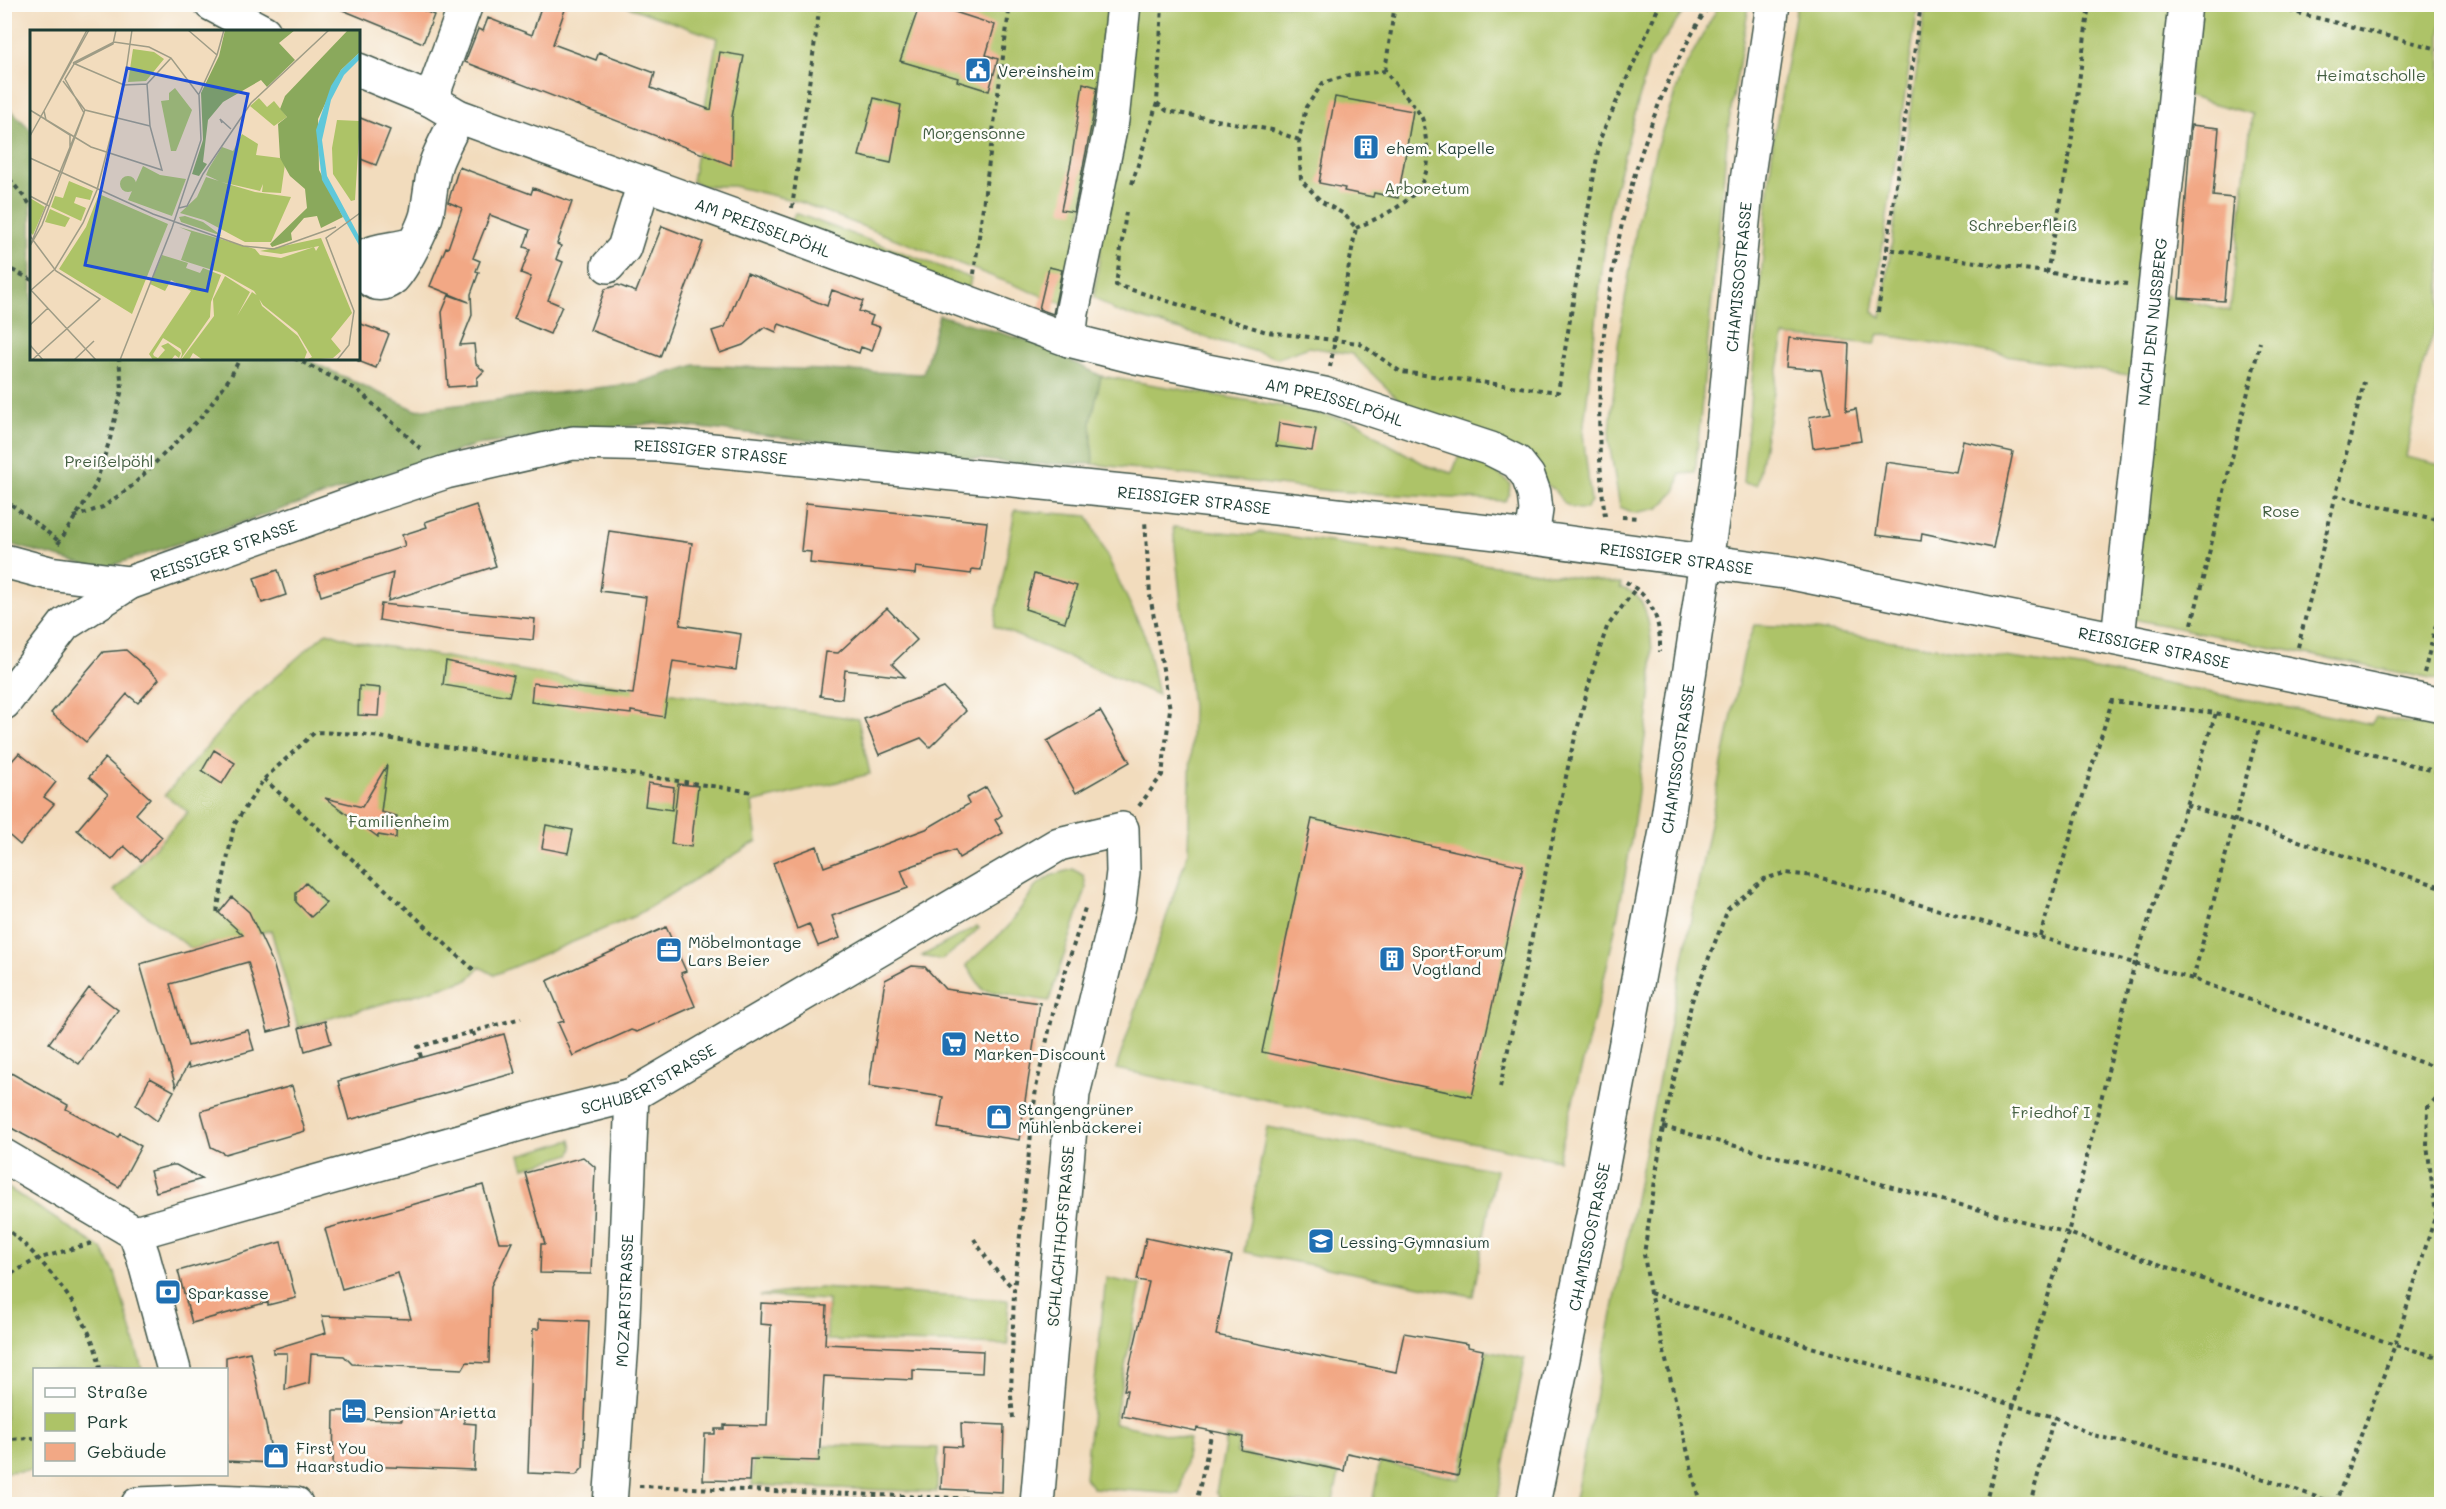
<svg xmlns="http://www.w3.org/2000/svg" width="2446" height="1509" font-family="Mali,sans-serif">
<rect width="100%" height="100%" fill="#fdfcf7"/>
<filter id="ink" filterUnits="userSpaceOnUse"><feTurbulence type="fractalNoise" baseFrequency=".0167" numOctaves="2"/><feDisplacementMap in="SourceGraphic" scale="12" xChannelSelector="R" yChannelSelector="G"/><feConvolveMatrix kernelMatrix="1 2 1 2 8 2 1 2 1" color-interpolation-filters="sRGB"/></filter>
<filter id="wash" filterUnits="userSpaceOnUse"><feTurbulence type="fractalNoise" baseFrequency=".008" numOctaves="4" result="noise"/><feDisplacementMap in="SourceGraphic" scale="24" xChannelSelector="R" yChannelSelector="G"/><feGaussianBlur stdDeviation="1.35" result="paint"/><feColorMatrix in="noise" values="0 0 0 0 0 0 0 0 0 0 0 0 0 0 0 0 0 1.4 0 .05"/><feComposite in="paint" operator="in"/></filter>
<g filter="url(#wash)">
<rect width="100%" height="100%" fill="#f2dcbd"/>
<path fill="#adc367" stroke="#66804e" stroke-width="1.5" d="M623 5H1118L1066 305 800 202 733 186H702L692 181 717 38Z
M1131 5H1688L1649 61 1609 211 1583 433 1591 502 1586 509C1569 510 1562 503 1554 489L1397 406 1398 399 1352 354 1309 347 1278 358 1115 311 1094 297 1130 27Z
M1719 5H1749L1729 121 1695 473 1680 474 1676 491 1659 508 1634 513 1620 507 1609 442 1618 345 1638 217 1657 145 1683 71Z
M1797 5H1918L1873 312 1881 317 1926 5H2176L2140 377 1879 334 1875 344 1784 336 1757 485 1743 483 1773 142Z
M2197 5H2441V312L2424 361 2406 457 2441 465V681L2133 619 2164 295 2230 311 2252 114 2186 96Z
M795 213 971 278 968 292 790 225Z
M1101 376 1286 407 1358 422 1385 442 1428 466 1452 473 1459 456 1483 462 1510 483 1509 495 1505 501 1330 491 1093 464 1091 422Z
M1015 510 1088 516 1145 636 1158 695 994 626Z
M1173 527 1252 535 1259 532 1621 584 1620 588C1632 590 1641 598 1645 610 1659 653 1649 707 1643 751 1636 814 1626 877 1613 939 1597 1013 1576 1086 1558 1160L1116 1069 1188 852 1192 707Z
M1754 625 1795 627 2094 670 2371 724 2376 717 2441 729V1504H1574L1744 654Z
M327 632 354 641 565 678 858 719 870 774 752 803 757 841 635 916 494 975 480 967 468 980 298 1027 271 930 216 946 215 943 192 949 114 891 188 812 165 795 241 707Z
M1073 869 1084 876 1086 889 1049 1001 983 990 966 965 1008 927 1036 886 1050 876Z
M977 926 979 928 959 947 941 960 922 956Z
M1267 1127 1496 1170 1473 1296 1244 1252Z
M571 1140 573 1148 571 1154 524 1168 520 1155Z
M5 1186 102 1249 115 1273 142 1369 34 1370V1470L5 1472Z
M1106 1278 1141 1285 1114 1423 1189 1439 1180 1494 1093 1488 1085 1478Z
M820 1288 1008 1300V1345L827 1340 828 1300 759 1296Z
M1487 1350 1525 1359 1497 1503 1372 1504 1380 1462 1460 1479Z
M1227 1436 1239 1439 1237 1453 1339 1474 1332 1504 1222 1500 1216 1492Z
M824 1445 938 1448 937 1492 752 1485 753 1459 818 1461Z"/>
<path fill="#8aa95c" stroke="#547348" stroke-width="1.5" d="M4 103 31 130 32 358 305 359 416 410 638 383 695 365 923 374 939 315 1036 343 1101 376 1091 422 1093 464H1021L656 423 476 445 101 569 5 543Z"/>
<g id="blocks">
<path fill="#f2a885" d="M328 4H409L434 15 423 43Z
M542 4H567L553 44 596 60 599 52 655 73 651 88 711 110 720 52 744 56 732 117 731 165 465 62 478 29 483 31 488 18 532 35Z
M920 4H930L995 25 986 55 998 59 989 91 957 81 958 78 900 61Z
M1083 83 1097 87 1093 117 1074 212 1061 210 1071 162Z
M1335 97 1413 111 1398 198 1374 193 1373 197 1344 191 1345 188 1319 183Z
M874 98 901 105 891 163 859 156Z
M358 117 390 130 376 165 358 158Z
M2191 125 2219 128 2213 196 2233 198 2224 301 2179 298Z
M459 167 531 194 533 188 572 202 557 244 561 246 556 259 563 262 548 300 562 306 550 334 514 319 531 277 521 273 530 249 524 247 530 230 490 215 473 258 480 261 476 271 479 272 471 294 472 315 460 345 474 344 476 364 484 371 477 378V385L448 387 442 312 449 295 469 302 430 286 446 247 448 248 462 208 448 202Z
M662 226 703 242 660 357 590 330 605 289 618 285 636 292Z
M1049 267 1062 270 1053 314 1039 309Z
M747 273 827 306 832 290 863 301 859 311 873 316 870 324 880 327 872 351 861 347 859 353 779 324 776 332 765 327 743 345 720 353 712 331 725 327Z
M358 323 389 334 376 368 358 361Z
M1789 338 1849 344 1846 411 1856 409 1861 441 1813 448 1809 417 1831 413 1821 370 1786 367Z
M1279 423 1316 429 1312 451 1276 446Z
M1963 441 2013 452 1993 548 1922 533 1921 541 1876 535 1886 462 1956 472Z
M806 503 987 522 981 570 972 569 971 574 916 567 915 574 810 563 811 552 801 551Z
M476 505 496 566 388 601 393 573 321 596 315 575 405 546 402 535 427 527 425 522Z
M609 531 692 543 680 625 741 634 736 670 673 661 664 717 631 711V714L531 702 533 683 633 694 646 597 600 591Z
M278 570 286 595 262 603 254 578Z
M1034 574 1077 586 1065 622 1025 609Z
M381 604 535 619 533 640 439 631 379 620Z
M887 608 917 640 892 664 905 677 845 670 842 699 820 696 826 652 838 653Z
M126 650 159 679 138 703 127 694 86 742 51 713 103 652Z
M446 661 514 676 509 696 443 685Z
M359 686 380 688 378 716 358 715Z
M944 688 966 711 930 747 921 738 879 755 864 719Z
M1100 711 1130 762 1076 793 1047 741Z
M214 750 235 763 222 784 202 771Z
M19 753 56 782 44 797 54 804 20 845 4 831V770Z
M105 758 150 798 136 814 162 837 141 861 124 846 112 860 77 830 108 794 89 777Z
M387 765 381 812 397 816 396 838 378 835V837L325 798 362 807Z
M648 783 674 787 672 810 645 806Z
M678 784 698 786 691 847 671 844Z
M986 787 1002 815 995 820 1003 833 959 858 955 850 901 870 908 888 832 916 840 938 818 946 809 924 797 929 773 863 817 846 824 867 926 829 969 804 966 798Z
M1312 819 1523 866 1472 1097 1262 1052Z
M546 825 573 830 568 853 542 848Z
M306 883 326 903 311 917 296 902V893Z
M232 897 249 912 273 963 291 1026 268 1032 248 962 170 984 188 1046 248 1030 254 1050 189 1068 188 1064 176 1087 140 964 243 935 219 913Z
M666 927 686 971 681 973 695 1006 637 1032 631 1030 573 1056 558 1023 564 1021 547 981Z
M912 966 925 967 945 989 1040 1003 1019 1140 938 1128 943 1097 869 1086 885 980Z
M89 988 118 1010 79 1064 49 1043Z
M325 1021 331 1043 305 1051 299 1028Z
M504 1034 515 1073 349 1120 338 1081Z
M4 1069 68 1105 66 1109 118 1137 120 1134 141 1146 119 1187 4 1124Z
M150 1078 174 1091 157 1121 136 1105Z
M292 1086 305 1131 225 1154 211 1147 201 1111Z
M583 1157 595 1167 591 1274 540 1273 541 1244H545L525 1173Z
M172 1165H176L202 1179 156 1192 150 1171Z
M483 1185 499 1242H512L491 1286 489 1363 467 1362 463 1369 393 1366 352 1364 344 1356 311 1354 309 1383 285 1390 287 1353H273V1349L326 1333 322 1316 411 1319 398 1273 342 1289 325 1229Z
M1146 1238 1232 1256 1216 1335 1396 1372 1404 1333 1468 1344V1347L1483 1350 1458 1476 1347 1453 1344 1471 1241 1450 1243 1437 1197 1428 1196 1431 1122 1416 1127 1390H1124L1149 1282 1137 1280Z
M281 1242 296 1298 268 1305V1302L192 1323 178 1271Z
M761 1303 827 1306 825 1344 983 1351 982 1373 913 1370V1380L824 1376 819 1461 750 1459 749 1481 703 1480 705 1434H715V1429H724V1425L767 1426 771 1325 760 1324Z
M539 1319 589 1321 583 1468 576 1475 528 1473 533 1329H539Z
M250 1352 274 1463 226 1461V1357Z
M406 1409 464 1411V1423L476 1424 474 1470 333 1465 334 1411H362V1419L402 1420V1413H406Z
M961 1423 1004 1425 1002 1492 941 1489 943 1446 962 1447Z"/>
</g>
</g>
<g filter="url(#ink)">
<use href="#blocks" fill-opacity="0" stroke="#3f5549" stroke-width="1.5"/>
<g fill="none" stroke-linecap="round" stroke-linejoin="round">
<defs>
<g id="minor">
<path d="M211 4 264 32"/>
<path id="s1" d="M358 70 431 100 458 116 784 234 1069 340 1136 357 1324 394 1491 449 1517 462 1528 476 1534 493 1536 510 1532 538"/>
<path d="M431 100 466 4"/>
<path d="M412 244C396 250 379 248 365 256 359 275 376 293 393 278 403 268 424 227 427 213 430 196 431 178 436 163 442 147 451 132 458 116"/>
<path d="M608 266 624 248 644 183"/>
<path d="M1069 340 1072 313 1112 120 1124 4"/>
<path d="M4 561 49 573 129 583"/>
<path id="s2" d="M2118 638 2185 4"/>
<path id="s3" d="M4 703 65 624 129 583 370 497 446 472 573 443 661 445 1143 493 1497 533 1792 573 2442 705"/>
<path d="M4 1156 135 1233 143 1256 174 1370"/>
<path id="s4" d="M135 1233 548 1116 632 1095 1059 844 1122 829 1123 872 1119 906 1073 1094 1037 1504"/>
<path d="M138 1504 211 1501 296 1504"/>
<path id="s5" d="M610 1504 622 1343 632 1095"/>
<path id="s6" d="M1533 1504 1600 1180 1666 831 1718 480 1747 181 1773 4"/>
</g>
</defs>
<use href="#minor" stroke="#3f5549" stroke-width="36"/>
<path stroke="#3f5549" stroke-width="4" stroke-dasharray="4.5 4.5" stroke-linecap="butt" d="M1162 4 1157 103 1167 111 1272 130 1299 140
M1921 4 1887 249 2127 284
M2263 4 2442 50
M1385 71 1395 4
M4 172 32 207
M1132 184 1157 103
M792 208 820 4
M1126 212 1116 285 1267 332 1359 343 1401 372 1558 392 1600 139 1660 4
M4 266 32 280
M2047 273 2070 152 2089 4
M974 274 1010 4
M1878 312 1887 249
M294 358 358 390 421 449
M1330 367 1356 228 1344 214 1322 202 1301 180 1299 140 1306 107 1323 83 1349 75 1385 71C1396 86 1413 102 1422 118 1425 126 1425 137 1427 145 1435 195 1393 211 1356 228
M2335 495 2442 521
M4 499 60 542
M1605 516C1584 357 1621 140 1710 4
M74 517 103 507 132 486 204 414 231 376 240 358
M1622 517 1639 518
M58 544 95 486 110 439 122 389 119 358
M1626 582C1653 597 1661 622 1660 652
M2192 624 2260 342
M2298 647 2364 382
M2424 673 2442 601
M264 779 476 972
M2186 805 2442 887
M1139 806 1162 775 1170 709 1150 595 1145 521
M217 912 234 825 264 779 315 732 359 734 753 792
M2040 936 2112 701 2216 713 2442 773
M2193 979 2260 725
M473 1032 476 1042
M421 1057 418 1047 521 1018
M1500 1087 1571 753 1593 669 1607 627 1636 588
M2442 1092 2428 1107 2427 1145 2436 1214 2442 1209
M1663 1127 2068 1233 2135 962 2216 713
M4 1227C42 1255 95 1322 100 1370
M974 1239 991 1265 1014 1289
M4 1278 37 1259 92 1243
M1650 1293 1811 1347 2054 1417 2093 1435 2232 1468 2337 1504
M1013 1418 1011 1396 1014 1290 1036 1088 1054 1009 1085 908
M4 1439 34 1438
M639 1486 1009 1500
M1067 1502 1111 1504
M1196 1504 1212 1431
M1700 1504 1650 1293 1644 1254 1663 1127 1692 1001 1728 909 1764 879 1785 873 1814 876 2193 979 2442 1070
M1985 1504 2013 1407 2068 1233 2395 1345 2442 1358
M2030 1504 2054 1417
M2335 1504 2395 1345 2436 1214"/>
<use href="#minor" stroke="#fff" stroke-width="33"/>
</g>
</g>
<defs>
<symbol id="civic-square" viewBox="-11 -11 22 22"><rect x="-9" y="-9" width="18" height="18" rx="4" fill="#1f6fb2" stroke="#fdfcf7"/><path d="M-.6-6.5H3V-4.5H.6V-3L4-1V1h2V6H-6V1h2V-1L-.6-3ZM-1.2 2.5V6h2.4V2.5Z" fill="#fff"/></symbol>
<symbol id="building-square" viewBox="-11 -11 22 22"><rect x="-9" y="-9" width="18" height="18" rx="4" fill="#1f6fb2" stroke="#fdfcf7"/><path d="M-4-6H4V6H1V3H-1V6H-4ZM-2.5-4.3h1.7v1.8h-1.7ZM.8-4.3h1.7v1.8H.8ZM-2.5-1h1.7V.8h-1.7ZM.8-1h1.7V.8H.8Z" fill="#fff"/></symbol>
<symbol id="office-square" viewBox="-11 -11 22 22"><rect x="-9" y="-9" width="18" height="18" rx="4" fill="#1f6fb2" stroke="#fdfcf7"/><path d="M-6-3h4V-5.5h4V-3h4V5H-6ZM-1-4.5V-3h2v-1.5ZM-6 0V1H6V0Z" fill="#fff"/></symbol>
<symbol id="supermarket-square" viewBox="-11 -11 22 22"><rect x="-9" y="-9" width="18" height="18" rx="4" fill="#1f6fb2" stroke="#fdfcf7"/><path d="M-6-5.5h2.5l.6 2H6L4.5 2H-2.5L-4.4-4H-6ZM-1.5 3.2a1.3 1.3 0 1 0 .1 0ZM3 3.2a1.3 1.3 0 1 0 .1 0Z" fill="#fff"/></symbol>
<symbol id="shop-square" viewBox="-11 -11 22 22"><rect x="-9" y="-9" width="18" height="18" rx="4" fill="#1f6fb2" stroke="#fdfcf7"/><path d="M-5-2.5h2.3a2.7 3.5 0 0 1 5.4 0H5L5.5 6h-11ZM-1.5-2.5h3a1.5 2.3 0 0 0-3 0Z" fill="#fff"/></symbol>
<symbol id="school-square" viewBox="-11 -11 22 22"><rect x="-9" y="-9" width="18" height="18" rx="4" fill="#1f6fb2" stroke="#fdfcf7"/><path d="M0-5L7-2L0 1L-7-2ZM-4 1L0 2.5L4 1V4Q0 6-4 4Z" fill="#fff"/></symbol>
<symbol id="bank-square" viewBox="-11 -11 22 22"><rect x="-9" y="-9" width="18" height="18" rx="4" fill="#1f6fb2" stroke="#fdfcf7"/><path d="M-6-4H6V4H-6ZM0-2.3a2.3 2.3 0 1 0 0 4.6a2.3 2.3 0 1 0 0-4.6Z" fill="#fff"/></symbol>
<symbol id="hotel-square" viewBox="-11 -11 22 22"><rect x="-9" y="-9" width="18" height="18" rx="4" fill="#1f6fb2" stroke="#fdfcf7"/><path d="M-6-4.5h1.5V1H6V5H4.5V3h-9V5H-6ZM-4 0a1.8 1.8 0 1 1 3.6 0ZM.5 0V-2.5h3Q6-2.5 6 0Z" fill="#fff"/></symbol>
</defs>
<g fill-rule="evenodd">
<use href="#civic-square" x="963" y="55" width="30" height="30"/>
<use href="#building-square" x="1351" y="132" width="30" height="30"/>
<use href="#office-square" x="654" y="935" width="30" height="30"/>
<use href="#building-square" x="1377" y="944" width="30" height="30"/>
<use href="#supermarket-square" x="939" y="1029" width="30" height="30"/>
<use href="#shop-square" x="984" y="1102" width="30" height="30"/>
<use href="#school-square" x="1306" y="1226" width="30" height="30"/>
<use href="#bank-square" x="153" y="1277" width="30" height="30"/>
<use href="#hotel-square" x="339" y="1396" width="30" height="30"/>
<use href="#shop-square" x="261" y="1441" width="30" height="30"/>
</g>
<g text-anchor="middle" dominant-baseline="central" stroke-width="5" stroke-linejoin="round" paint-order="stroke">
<g font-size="16" fill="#1f3d34" stroke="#fdfcf7" text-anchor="start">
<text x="998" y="70">Vereinsheim</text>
<text x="1386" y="147">ehem. Kapelle</text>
<text x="688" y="941">Möbelmontage<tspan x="688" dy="18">Lars Beier</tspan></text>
<text x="1412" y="950">SportForum<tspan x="1412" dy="18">Vogtland</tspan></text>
<text x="974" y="1035">Netto<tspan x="974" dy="18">Marken-Discount</tspan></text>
<text x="1018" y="1108">Stangengrüner<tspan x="1018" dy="18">Mühlenbäckerei</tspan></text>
<text x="1340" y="1241">Lessing-Gymnasium</text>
<text x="188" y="1292">Sparkasse</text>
<text x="374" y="1411">Pension Arietta</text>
<text x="296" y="1447">First You<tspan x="296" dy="18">Haarstudio</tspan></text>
</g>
<g font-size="16" fill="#425e41" stroke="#fdfcf7">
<text x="2371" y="74">Heimatscholle</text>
<text x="974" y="132">Morgensonne</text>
<text x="1427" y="187">Arboretum</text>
<text x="2023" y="224">Schreberfleiß</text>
<text x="109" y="460">Preißelpöhl</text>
<text x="2281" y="510">Rose</text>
<text x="399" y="820">Familienheim</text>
<text x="2051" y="1111">Friedhof I</text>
</g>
<g font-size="16" fill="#1f3d34" stroke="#fdfcf7">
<text stroke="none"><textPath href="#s1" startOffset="435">AM PREISSELPÖHL</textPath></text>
<text stroke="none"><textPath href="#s6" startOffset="1245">CHAMISSOSTRASSE</textPath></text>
<text stroke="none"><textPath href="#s2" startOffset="318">NACH DEN NUSSBERG</textPath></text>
<text stroke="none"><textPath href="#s1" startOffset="1034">AM PREISSELPÖHL</textPath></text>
<text stroke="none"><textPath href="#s3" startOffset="780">REISSIGER STRASSE</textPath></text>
<text stroke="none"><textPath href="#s3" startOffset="1266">REISSIGER STRASSE</textPath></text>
<text stroke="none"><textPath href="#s3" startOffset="276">REISSIGER STRASSE</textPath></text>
<text stroke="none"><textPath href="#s3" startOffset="1752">REISSIGER STRASSE</textPath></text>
<text stroke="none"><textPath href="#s3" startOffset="2238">REISSIGER STRASSE</textPath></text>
<text stroke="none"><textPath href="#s6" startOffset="759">CHAMISSOSTRASSE</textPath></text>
<text stroke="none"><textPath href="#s4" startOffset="537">SCHUBERTSTRASSE</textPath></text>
<text transform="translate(1060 1236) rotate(-85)">SCHLACHTHOFSTRASSE</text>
<text stroke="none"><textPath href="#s6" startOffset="273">CHAMISSOSTRASSE</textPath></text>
<text stroke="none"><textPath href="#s5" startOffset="204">MOZARTSTRASSE</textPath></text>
</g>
</g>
<g transform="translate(30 30)">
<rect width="330" height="330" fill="#f2dcbd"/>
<path d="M103 19 124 22 134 29 116 51 98 52ZM145 58 162 80 146 121H141L131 71 139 70V63ZM229 68 237 77 244 71 257 87 244 96 220 76ZM307 90 330 91 325 170 321 171 303 144 302 118ZM212 104 228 114 226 125 250 128 255 134 251 163 232 162 233 154 230 161 191 152 225 162 261 167 241 212H215L174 190 150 183 167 167 176 147 189 151 176 145 179 138 192 117 203 121ZM113 136 130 145 156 149 142 186 98 170ZM90 154a8 8 0 1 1 16 0a8 8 0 1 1-16 0ZM39 151 63 161 60 170 46 167 44 173 56 178 51 191 21 177 25 166 33 168ZM69 164 138 194 102 284 29 239 56 197ZM0 168 15 177 3 205 0 202ZM20 179 40 188 35 197 15 192ZM155 186 173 192 192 206 151 192 149 187ZM149 197 225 219 230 225 251 228 284 217 286 221 289 216 251 224 230 221 291 208 322 283 301 309 311 321 303 328 276 330 282 327 267 302 233 275 224 261 192 243 151 230 161 202ZM132 225 158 233 156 238 170 243 173 238 191 245 181 272 180 287 150 330 152 324 151 319 133 308 123 324 124 326 128 328 135 320 131 316 138 313 151 323 149 328 145 325 141 330H123L119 324 161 261 141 250 135 261 120 254ZM195 246 220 262 207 286 222 262 228 266 232 276 268 306 277 322 274 330H173L163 323 159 330H151L184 286 183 269Z" fill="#adc367"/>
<path d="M195 0H265L249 13 265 30 237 57 231 50 193 72 178 90 173 132 177 134 169 146 162 144 173 110 171 63 189 26ZM318 0H330V22L311 40 288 89 289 140 313 187 291 198 287 186 274 188 261 203 262 210 242 217 240 214 277 178 275 159 260 146 250 128 248 94 257 87 250 79 255 66Z" fill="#8aa95c"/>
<path d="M330 22V29L314 45 301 70 292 110 297 146 330 208V217L292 150 286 100 301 56 311 40Z" fill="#5fc8da"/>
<path fill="none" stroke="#9e9c86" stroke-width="1.5" d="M158 0 187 25M43 33 84 12 119 17 141 28 169 65 171 110 142 198 90 330M43 33 94 55 117 54 141 28M33 51 55 80 120 96M169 64 187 25 194 0M0 80 61 117 132 140 120 96 117 54M192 93 190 89 201 99M0 106 59 0M40 118V105L16 90 14 81 57 0M0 128 123 184 213 216 244 219 306 197M0 166 19 176M149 178 157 176 173 144 221 73 299 0M0 206 26 241 70 269 2 330M0 216 55 80M0 216 12 195 54 83 35 49 44 34 83 14 86 0M0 259 66 330M0 261 25 239 53 193 67 160 94 55 102 0M0 295 18 278M0 315 13 330M44 330 64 311M307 330 319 315 324 281 296 208 330 183"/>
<path fill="#1d4ed8" fill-opacity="0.15" stroke="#1d4ed8" stroke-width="3" d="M97 38 218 64 177 261 55 235Z"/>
<rect width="330" height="330" fill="none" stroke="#1f3d34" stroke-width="3"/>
</g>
<rect width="2446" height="1509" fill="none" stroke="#fdfcf7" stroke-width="24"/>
<rect x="33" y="1368" width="195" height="108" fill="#fdfcf7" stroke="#a4b0a9" stroke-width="1.5"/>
<rect x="45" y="1388" width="30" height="9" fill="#ffffff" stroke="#a4b0a9" stroke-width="1.5"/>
<text x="87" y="1398" font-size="18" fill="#1f3d34">Straße</text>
<rect x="45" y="1413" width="30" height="18" fill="#adc367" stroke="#a4b0a9" stroke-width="1.5"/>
<text x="87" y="1428" font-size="18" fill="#1f3d34">Park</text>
<rect x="45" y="1443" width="30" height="18" fill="#f2a885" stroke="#a4b0a9" stroke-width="1.5"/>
<text x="87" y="1458" font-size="18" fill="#1f3d34">Gebäude</text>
</svg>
